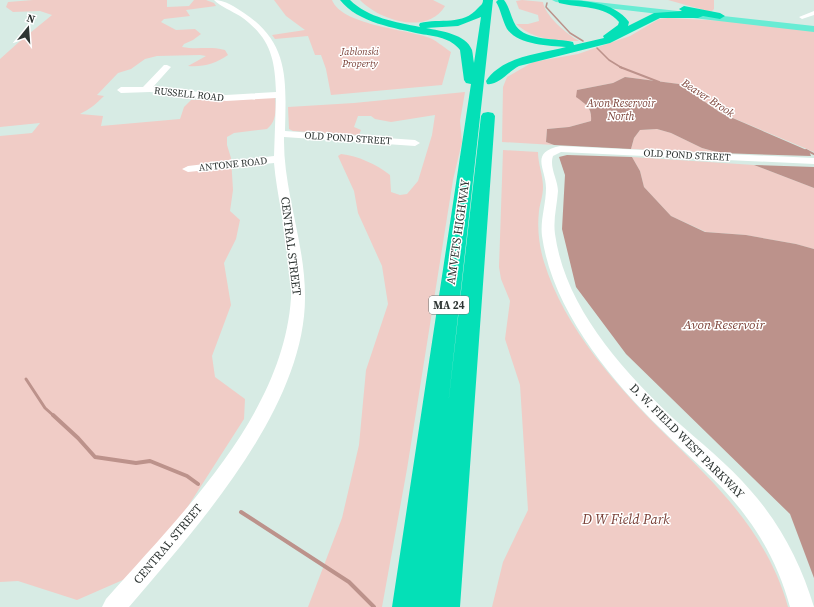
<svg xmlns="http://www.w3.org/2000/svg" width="814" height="607" font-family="'Source Serif 4',serif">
<rect width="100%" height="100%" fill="#d7ebe4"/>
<path fill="#f0ccc6" d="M33 0H167V7L189 6 194 0H206L214 3 216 6 186 10 190 16 164 19 161 22 176 30 195 29 201 34 193 40 184 44 182 47C197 50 209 46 225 50L228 55C215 64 204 67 188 66L206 56 200 55 157 56 145 59 131 69 118 73 97 95 104 96C96 104 90 109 80 114L103 116 101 126 180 119 184 107 191 100 275 97C276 109 277 121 267 129L234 133 227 137V145L231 158 233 190 230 211 240 220 236 239 224 263 231 305 212 356 215 377 245 399 244 419 185 511 132 576 77 600 18 581 0 582V136L32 133 40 123 0 127V59L19 42 52 15 40 11 13 12 6 7 8 2Z
M274 0H332C342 25 404 29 427 37 435 39 443 47 451 52L442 85 331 95 326 69 321 55H315L308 36 275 39 272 35 305 30 286 16Z
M360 0H433L445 6C427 36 379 20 360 0Z
M522 0 543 2C545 16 567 34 579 41 556 41 534 40 516 24H528L539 21 538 15 519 9 516 1Z
M668 0H714V9L711 12Z
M668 18 745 22 814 31V152L721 113 679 84 625 77 613 83 577 90V97C587 105 592 108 591 121L569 127 547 129 546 142 554 145 502 142 503 87 507 77 533 62 578 54 630 36 659 19Z
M465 92 460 121 462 142 453 180 407 469 382 607H308L342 518 359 445 366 370 388 304 382 266 358 213 354 191 338 156 341 154C358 156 376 164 390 175L391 192 400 195 407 194 418 181 432 135 435 115 391 122 375 119 371 116H358L354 127 361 130 359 135 293 131 289 129 288 107 354 103Z
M657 129 671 133 702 148 720 153 631 149 634 138 640 130Z
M503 150 538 152C538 164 543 175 543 187 543 196 540 203 539 211 537 228 539 246 544 262 564 328 619 389 667 436 719 487 768 535 788 607H492L503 562 528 510 520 385 505 339 510 301 501 279 499 267Z
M632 157 754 165 814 188V249L796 244 746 235 706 232 671 216 644 187 640 171Z"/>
<path fill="#bc928b" d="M625 77 679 84 721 113 809 151 811 156 720 153 702 148 671 133 657 129 640 130 634 138 631 149 554 145 546 142 547 129 569 127 591 121C592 108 587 105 576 97L577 90 613 83Z
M567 155 632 157 640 171 644 187 671 216 705 232 746 235 796 244 814 249V578L790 514 626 354 576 287 562 229 565 175 559 157Z
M754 165 814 167V188Z"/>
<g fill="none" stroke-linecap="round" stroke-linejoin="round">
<path stroke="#bc928b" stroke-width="1.5" d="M547 3 546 7 570 33 583 41
M597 48 609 60 622 68"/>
<path stroke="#bc928b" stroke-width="2" d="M620 67 659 82
M806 150 814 154"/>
<path stroke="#bc928b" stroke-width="3" d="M26 379 45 408 54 416"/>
<path stroke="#bc928b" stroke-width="4" d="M53 415 78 438 95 457 136 463 150 461 187 476 198 484
M241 512 349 582 374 607"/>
<path fill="#fff" fill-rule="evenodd" d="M214 0C225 0 235 7 244 13 290 43 286 82 285 131L415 140 420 143 415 146 284 137C283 191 305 242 305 296 306 407 198 526 129 607H102L106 599C180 515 283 416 291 298 293 253 278 208 274 163L188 172 182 169 188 166 274 156 276 98 226 101 150 92 121 93 117 90 121 87H143L164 65H167L171 67 153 87 226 95 276 92C275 58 270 37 240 16 232 11 221 7 214 0Z
M814 11V15L802 19 799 17Z
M560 146 814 158V164L561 152 553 156C549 167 558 180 558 191 557 206 553 219 555 234 565 307 622 370 674 419 700 442 728 464 751 491 781 525 801 564 814 607H790C781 574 767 545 747 518 723 484 690 458 661 429 610 379 552 309 542 236 540 220 546 205 546 188 546 168 529 153 560 146Z"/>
<path fill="#68ecd4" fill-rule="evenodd" d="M552 0H578L814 26V32L556 2Z"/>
<path fill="#04e0b7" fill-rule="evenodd" d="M340 0H350C368 18 396 22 420 27L419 25 420 23C440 18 463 26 478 8 481 5 483 4 483 0H493L448 406 481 116 483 113 488 112 493 113 495 116 460 607H392L471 84 466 83 464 80 460 50C451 38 435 36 421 34 395 28 358 23 340 0ZM481 17 474 63C473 59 473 54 472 50 466 34 441 31 426 28L458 26Z
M498 0H504C510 8 511 18 516 26 526 41 557 38 573 42L574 45 604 38 603 36 618 25 619 22C605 5 578 8 559 3L558 0C581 0 614 1 629 22L628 26 654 13 682 11 679 9 684 6 720 13 725 16 720 19 703 16 698 18H660L610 43 519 66C509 71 498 86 487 84L486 81C503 56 539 54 566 47 549 46 518 45 507 29 502 20 501 10 496 2Z"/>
</g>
<g text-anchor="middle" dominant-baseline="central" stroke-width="3" stroke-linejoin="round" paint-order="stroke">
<g font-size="10" font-style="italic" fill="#793f36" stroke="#fff">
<text x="360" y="51">Jablonski<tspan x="360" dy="12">Property</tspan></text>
</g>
<g font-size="10" fill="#2e3533" stroke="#fff">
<text transform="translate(189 94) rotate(6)">RUSSELL ROAD</text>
<text transform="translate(348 138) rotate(4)">OLD POND STREET</text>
<text transform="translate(687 155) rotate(3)">OLD POND STREET</text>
<text transform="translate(233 164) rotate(-6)">ANTONE ROAD</text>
</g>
<g font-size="11" font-style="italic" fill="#7d443a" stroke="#fff">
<text transform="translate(708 98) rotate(33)">Beaver Brook</text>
<text x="621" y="103">Avon Reservoir<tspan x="621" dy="13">North</tspan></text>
</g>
<rect fill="#fff" stroke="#6d7270" stroke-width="1" x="429" y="296" width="40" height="18" rx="3"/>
<g font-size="11" font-weight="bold" fill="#2e3533">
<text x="449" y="305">MA 24</text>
</g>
<g font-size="12" fill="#2e3533" stroke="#fff">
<text transform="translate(458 232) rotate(-82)">AMVETS HIGHWAY</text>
<text transform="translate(291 246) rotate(83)">CENTRAL STREET</text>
<text transform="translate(687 441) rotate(45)">D. W. FIELD WEST PARKWAY</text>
<text transform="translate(168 544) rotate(-50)">CENTRAL STREET</text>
</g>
<g font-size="13" font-style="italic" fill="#7d443a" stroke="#fff">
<text x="724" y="324">Avon Reservoir</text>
</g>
<g font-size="14" font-style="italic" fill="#793f36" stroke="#fff">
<text x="626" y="519">D W Field Park</text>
</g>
</g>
<g transform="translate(28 28) rotate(17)" stroke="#ffffff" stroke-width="3" paint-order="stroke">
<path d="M0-3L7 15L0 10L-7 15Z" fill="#2e3533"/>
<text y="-6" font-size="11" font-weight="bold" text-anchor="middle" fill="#2e3533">N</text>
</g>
</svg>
